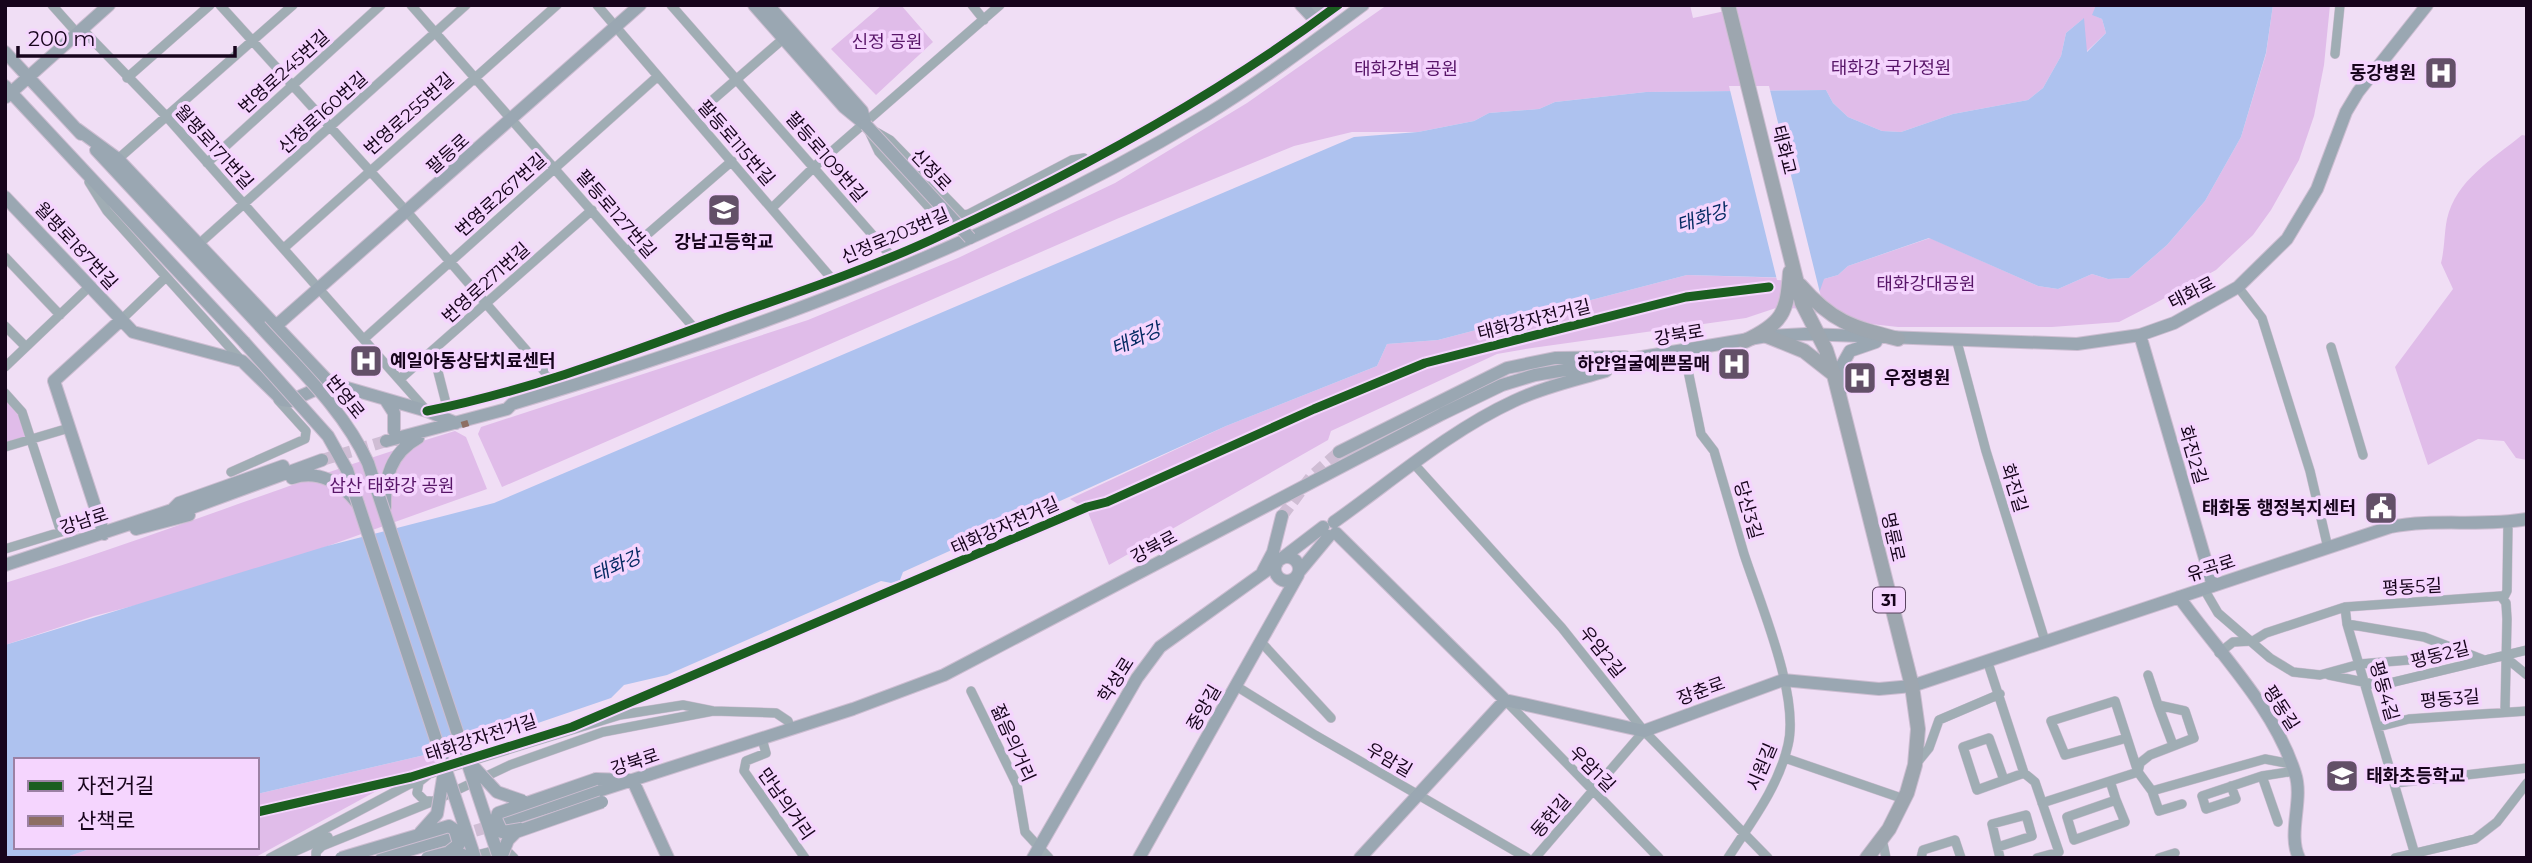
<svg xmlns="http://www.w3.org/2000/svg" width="2532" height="863" font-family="Montserrat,'Noto Sans KR',sans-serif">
<rect width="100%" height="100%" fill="#f0def5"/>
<path fill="#e0bce9" d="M882 5H901L933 42 876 95 831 49Z
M1387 5H1690L1693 18 1725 11 1724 5H2096L2093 15 2102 19 2106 33 2086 52 2083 19 2066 33 2061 56 2043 88 2028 100 1953 114 1901 132 1882 131 1848 117 1833 103 1826 90 1646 92 1555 102 1539 109 1489 113 1474 121 1418 132H1352L1294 146 1119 218 502 487 478 434 481 427 808 320 958 258 1115 183 1247 103Z
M2273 5H2330L2324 65 2314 116 2299 160 2271 210 2253 235 2216 270 2152 305 2119 322 2052 327H1898L1871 324 1827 309 1776 308 1746 318 1532 348 1497 354 1331 431 1328 440 1109 565 1087 510 1070 499 1226 426 1377 366 1387 344 1438 340 1687 275 1824 279 1838 275 1848 266 1930 238 2038 286 2058 289 2092 274 2108 279 2129 278 2167 245 2205 201 2241 137 2266 54Z
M2522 135 2527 136V460L2516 458 2504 441 2478 439 2428 465 2395 367 2453 289 2441 263C2445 247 2444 234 2447 219 2456 180 2493 159 2522 135Z
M5 393 22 412 31 439 5 447Z
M455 431 466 437 487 489 230 581 94 616 5 645V583C157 537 303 477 455 431Z
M485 741 391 783 254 858H64L95 847H257V794Z"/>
<path fill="#aec2ef" d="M2096 5H2273L2266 53 2241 137 2205 201 2167 245 2129 278 2108 279 2092 274 2058 289 2038 286 1929 238 1848 266 1838 275 1824 279 1818 296 1803 278 1687 275 1438 340 1387 344 1377 366 1226 426 903 572 900 580 891 583 881 581 667 675 624 685 611 698 485 741 257 794V760H16V847H95L64 858H5V645L327 546 494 503 1354 137 1418 132 1474 121 1489 113 1539 109 1555 102 1646 92 1826 90 1833 103 1848 117 1882 131 1901 132 1953 114 2028 100 2043 88 2061 56 2066 33 2084 18 2087 52 2106 33 2102 19 2092 15Z"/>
<path fill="#f0def5" d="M1729 86H1769L1821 297 1802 282 1777 280Z"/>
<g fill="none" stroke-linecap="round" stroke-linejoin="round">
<path stroke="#cfbdd4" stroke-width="12" stroke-dasharray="12 6" stroke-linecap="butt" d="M322 460 386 441
M1282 516 1311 477 1339 452
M458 836 497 824"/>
<defs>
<path id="street" d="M52 5 77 33
M220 5 408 213 551 379
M411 5 695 329
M597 5 832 279
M671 5 891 256
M972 5 984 20
M1309 14 1321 5
M82 29 166 116 427 411C528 391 623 355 719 320 790 295 863 271 931 240 1072 175 1214 98 1338 5
M2335 54 2340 5
M127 78 210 5
M693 117 783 39
M876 132 890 140 962 214 967 215 1072 160 1084 158
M870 133 879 152 945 225 941 235
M118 159 293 5
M207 163 381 5
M89 182 107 211 241 360
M772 208 814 167 1000 5
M200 243 466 5
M284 248 557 5
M628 251 732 161
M5 257 60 315
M2238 287 2262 318 2310 471 2328 548
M121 320 166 277
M5 326 26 347
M365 338 658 76
M1957 342 1986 451 2045 641
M2331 347 2363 455
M1684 351 1701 434 1714 451C1724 485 1734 520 1744 554 1760 603 1800 696 1788 745 1778 788 1751 822 1728 858
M433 352 447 407
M5 367 90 286
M400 379 592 210
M5 393 22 412 61 532
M5 447 69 428
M1414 464 1562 628 1644 731 1768 858
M231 472 305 439 306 431 278 400
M5 549 100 520
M2204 589 2218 613 2270 658 2293 672 2320 675 2360 664 2421 659
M2503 599 2507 591 2508 523
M2345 607 2347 624 2416 858
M2347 624 2424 637 2484 660
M1261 642 1331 718
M2219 653 2233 642 2253 641 2266 633 2345 607 2501 596 2506 603 2507 619 2505 711
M2505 657 2527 675
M1987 660 2024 773 2035 782 2059 852 2037 858
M2148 675 2158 705
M2329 675 2373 684 2394 682 2527 650
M1236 686 1315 735 1527 858
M971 691 1017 785 1025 832 1049 858
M1505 700 1659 858
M2378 727 2409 719 2527 711
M2127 738 2065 755 2051 721 2115 701 2138 772 2152 791 2265 759 2291 764
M762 739 766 753 746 761 744 771 805 858
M1785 758 1904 799
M1916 764 1929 748 1939 720 2000 694
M2262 776 2278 822
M2004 780 1989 738 1963 747 1977 790 2024 773
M2110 781 2116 800 2067 817 2074 840 2125 822 2116 800
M2395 783 2527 768
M2231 786 2236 799 2206 809 2202 796 2262 776 2295 771
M2152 791 2159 811 2182 804
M430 801H425L417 793 419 782 429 774 620 715 683 705 713 711 776 713 788 721 791 729
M2042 803 2138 772 2140 763 2150 755 2194 738 2185 711 2158 705 2173 745
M1882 839 1886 858
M1998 847 2032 836 2026 815 1992 824 2000 858
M287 855 328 837
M469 857 504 848 514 858
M270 858 421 778
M316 858V852L322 846 436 800 510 765 603 732 713 711
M1535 858 1644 731
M1921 858 1923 850 1955 840 1961 858
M2159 858 2175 853
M2395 858 2475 839 2497 822 2527 783"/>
<path id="secondary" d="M754 5 844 107 866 125
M768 5 862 111 865 122
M1301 5 1316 21
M5 52 81 134
M5 86 244 342
M6 97 109 5
M96 150 260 326
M5 197 133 332 242 361 282 400 290 401 330 383 118 159 77 129
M277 325 640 5
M2140 335 2213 586
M330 383 427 411 456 423
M1841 390V367L1850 351 1876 342
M385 399 394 413V431
M386 441 507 409 512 404C753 332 990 245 1206 115 1260 82 1312 43 1363 5
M1339 452 1507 368 1555 358 1625 357
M292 478C318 469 342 483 358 504
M385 507C384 478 391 453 418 438
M172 510 179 503 283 466
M1334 522C1392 481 1449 431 1514 401 1543 387 1576 380 1606 371
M136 529 189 515
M1336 533 1505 700
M104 534 54 381 121 320
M1275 569a12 12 0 1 1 24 0a12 12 0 1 1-24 0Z
M1281 559 1323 527
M5 565 172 510 183 511 322 460
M1263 571 1273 552 1282 516
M1299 572 1329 536
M2179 597C2219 653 2274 707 2295 773 2304 800 2287 833 2299 858
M596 779 629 780
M633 781 668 858
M508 820 853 709 944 675 1442 414 1502 385 1535 375 1767 336 1806 334 2077 344 2140 335 2174 323 2238 287 2287 239 2317 189 2346 112 2358 92 2427 5
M382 858 447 839
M1033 858 1137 678 1160 647 1277 563
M1139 858 1298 575
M1360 858 1505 700 1644 731 1783 680 1879 689 1912 686 2390 527C2435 518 2481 527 2527 519"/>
<path id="primary" d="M1728 5 1802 303 1826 350 1834 375 1912 686 1918 729 1915 765 1907 793 1889 829 1867 858
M1800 285C1832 322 1852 327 1898 339
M1767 336 1804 351 1832 373
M1745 341C1783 323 1787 313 1790 272"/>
</defs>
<use href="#street" stroke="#ccbdd1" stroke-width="10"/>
<use href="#secondary" stroke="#ccbdd1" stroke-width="14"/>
<use href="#primary" stroke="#ccbdd1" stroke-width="16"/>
<use href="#street" stroke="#a0adb4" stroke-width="9"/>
<use href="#secondary" stroke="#9aa7b2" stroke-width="12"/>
<use href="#primary" stroke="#9da6af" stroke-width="14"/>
<defs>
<path id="secondary-bridge" d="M866 125 970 238
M260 326C299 369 344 410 368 463L499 858
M244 342 328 436 347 470 475 858
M472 765 497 792 523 801
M521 829 502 832 496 819 498 813 596 779
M420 833 437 814 444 772
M341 858 449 826 455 830 459 844 450 851
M427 858 454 851 469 858
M501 858 508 840 516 832 602 802"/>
</defs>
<use href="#secondary-bridge" stroke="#ccbdd1" stroke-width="14" stroke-linecap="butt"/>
<use href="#secondary-bridge" stroke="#9aa7b2" stroke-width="12"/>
<path stroke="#8d6e63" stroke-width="7" stroke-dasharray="14 7" stroke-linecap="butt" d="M464 421 466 427"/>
<defs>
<path id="cycleway" d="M427 411C528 391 623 355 719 320 790 295 863 271 931 240 1072 175 1214 98 1338 5
M257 812 411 777 572 727 1087 507 1107 502 1314 409 1425 363 1686 297 1769 287"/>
</defs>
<use href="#cycleway" stroke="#f5d5fe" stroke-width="13"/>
<use href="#cycleway" stroke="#1b5e20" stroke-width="9"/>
</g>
<defs>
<symbol id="hospital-square" viewBox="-11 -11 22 22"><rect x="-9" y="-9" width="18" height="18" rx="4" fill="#635068" stroke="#f5d5fe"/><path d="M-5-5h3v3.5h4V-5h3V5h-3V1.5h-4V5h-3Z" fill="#fff"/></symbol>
<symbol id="school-square" viewBox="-11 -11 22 22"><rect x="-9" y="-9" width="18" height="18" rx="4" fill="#635068" stroke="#f5d5fe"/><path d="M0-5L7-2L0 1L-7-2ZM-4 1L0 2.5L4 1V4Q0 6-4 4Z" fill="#fff"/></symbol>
<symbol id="civic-square" viewBox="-11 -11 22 22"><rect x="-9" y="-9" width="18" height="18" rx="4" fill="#635068" stroke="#f5d5fe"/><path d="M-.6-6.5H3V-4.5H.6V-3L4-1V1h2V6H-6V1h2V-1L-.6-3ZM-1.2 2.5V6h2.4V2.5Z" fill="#fff"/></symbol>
</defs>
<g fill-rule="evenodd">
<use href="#hospital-square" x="2422" y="54" width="38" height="38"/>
<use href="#school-square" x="705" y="191" width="38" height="38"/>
<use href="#hospital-square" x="347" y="342" width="38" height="38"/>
<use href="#hospital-square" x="1715" y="345" width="38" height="38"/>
<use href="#hospital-square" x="1841" y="359" width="38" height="38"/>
<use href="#civic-square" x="2362" y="489" width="38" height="38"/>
<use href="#school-square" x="2323" y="757" width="38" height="38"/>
</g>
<g text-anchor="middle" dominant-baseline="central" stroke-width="7" stroke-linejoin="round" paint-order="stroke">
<rect fill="#f5d5fe" stroke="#5a4360" stroke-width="2" x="1873" y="587.5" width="32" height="25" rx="5"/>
<g font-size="16" font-weight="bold" fill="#17041c">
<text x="1889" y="600">31</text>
</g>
<g font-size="18" fill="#581568" stroke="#f5d5fe">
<text x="887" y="42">신정 공원</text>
<text x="1891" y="68">태화강 국가정원</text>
<text x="1406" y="69">태화강변 공원</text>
<text x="1926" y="284">태화강대공원</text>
<text x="392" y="486">삼산 태화강 공원</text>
</g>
<g font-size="18" fill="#17041c" stroke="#f5d5fe">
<text transform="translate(284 72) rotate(-42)">번영로245번길</text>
<text transform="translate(323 113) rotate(-42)">신정로160번길</text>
<text transform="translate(409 114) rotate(-42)">번영로255번길</text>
<text transform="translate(736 143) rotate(49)">팔등로115번길</text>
<text transform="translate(214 147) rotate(48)">월평로171번길</text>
<text transform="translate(1784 150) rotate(76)">태화교</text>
<text transform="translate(448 154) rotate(-42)">팔등로</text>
<text transform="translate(826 157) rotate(49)">팔등로109번길</text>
<text transform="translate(931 170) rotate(47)">신정로</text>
<text transform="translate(501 195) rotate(-42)">번영로267번길</text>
<text transform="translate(616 214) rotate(49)">팔등로127번길</text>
<text transform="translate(895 236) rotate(-23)">신정로203번길</text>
<text transform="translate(76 246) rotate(47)">월평로187번길</text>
<text transform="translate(486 283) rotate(-42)">번영로271번길</text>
<text transform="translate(2192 293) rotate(-27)">태화로</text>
<text transform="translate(1534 320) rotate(-14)">태화강자전거길</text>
<text transform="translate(1679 335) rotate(-10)">강북로</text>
<text transform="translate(345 397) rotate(51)">번영로</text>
<text transform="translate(2193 455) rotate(74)">화진2길</text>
<text transform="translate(2014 488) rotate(73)">화진길</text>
<text transform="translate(1748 510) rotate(74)">당산3길</text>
<text transform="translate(84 521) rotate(-18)">강남로</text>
<text transform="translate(1005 526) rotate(-24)">태화강자전거길</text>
<text transform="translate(1893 537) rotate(77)">명륜로</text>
<text transform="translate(1154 547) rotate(-28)">강북로</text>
<text transform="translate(2211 568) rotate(-18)">유곡로</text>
<text transform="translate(2412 587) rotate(-3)">평동5길</text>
<text transform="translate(1602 652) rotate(51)">우암2길</text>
<text transform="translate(2440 655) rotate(-14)">평동2길</text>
<text transform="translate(1116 680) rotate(-57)">학성로</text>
<text transform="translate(1701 691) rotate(-20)">장춘로</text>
<text transform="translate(2384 691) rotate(74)">평동4길</text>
<text transform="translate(2450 699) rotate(-5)">평동3길</text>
<text transform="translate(1204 708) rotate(-60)">중앙길</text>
<text transform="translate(2281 708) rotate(57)">평동길</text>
<text transform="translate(481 738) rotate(-18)">태화강자전거길</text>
<text transform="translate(1013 743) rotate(66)">젊음의거리</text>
<text transform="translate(1389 760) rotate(30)">우암길</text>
<text transform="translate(635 762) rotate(-18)">강북로</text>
<text transform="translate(1762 767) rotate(-67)">시원길</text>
<text transform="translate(1592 769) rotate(45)">우암1길</text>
<text transform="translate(786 804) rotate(55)">만남의거리</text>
<text transform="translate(1551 816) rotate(-49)">동헌길</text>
</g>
<g font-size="18" font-weight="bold" fill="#17041c" stroke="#f5d5fe" text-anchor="end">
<text x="2416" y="73">동강병원</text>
<text x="724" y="242" text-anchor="middle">강남고등학교</text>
<text x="390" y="361" text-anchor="start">예일아동상담치료센터</text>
<text x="1710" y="364">하얀얼굴예쁜몸매</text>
<text x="1884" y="378" text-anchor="start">우정병원</text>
<text x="2356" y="508">태화동 행정복지센터</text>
<text x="2366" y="776" text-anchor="start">태화초등학교</text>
</g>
<g font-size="19" font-style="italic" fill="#052b63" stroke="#f5d5fe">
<text transform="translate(1702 218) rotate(-18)">태화강</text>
<text transform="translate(1136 339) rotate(-24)">태화강</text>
<text transform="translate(616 566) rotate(-24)">태화강</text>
</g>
</g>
<rect width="2532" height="863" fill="none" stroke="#17041c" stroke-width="14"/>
<rect x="14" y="758" width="245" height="91" fill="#f5d5fe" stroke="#9c81a4" stroke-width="2"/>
<rect x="28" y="781" width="35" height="10" fill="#1b5e20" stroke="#9c81a4" stroke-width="2"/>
<text x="77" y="793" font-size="21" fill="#17041c">자전거길</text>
<rect x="28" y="816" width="35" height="10" fill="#8d6e63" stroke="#9c81a4" stroke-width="2"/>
<text x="77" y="828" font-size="21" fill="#17041c">산책로</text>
<path d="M18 46v10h217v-10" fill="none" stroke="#17041c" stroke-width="3.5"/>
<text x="28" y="46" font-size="21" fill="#17041c" stroke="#f5d5fe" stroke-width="5" paint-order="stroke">200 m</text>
</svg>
